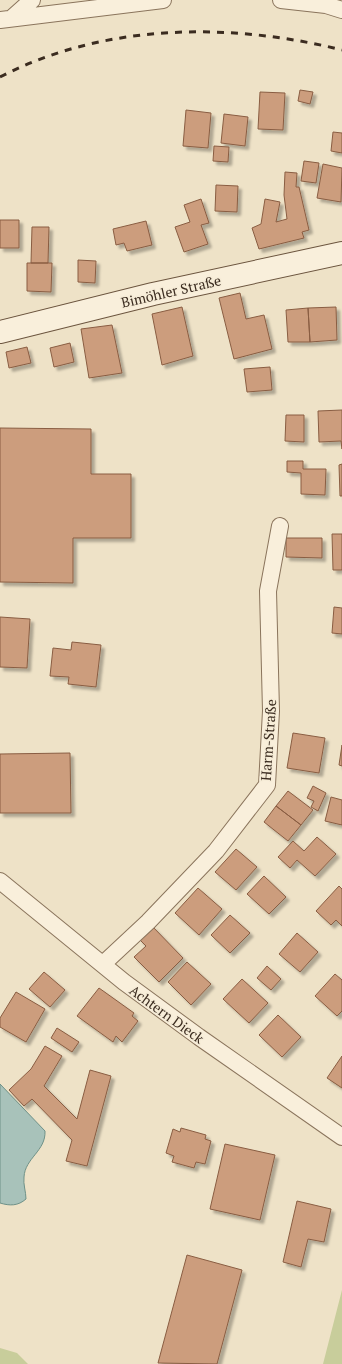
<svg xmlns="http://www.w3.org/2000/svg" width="342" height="1364" font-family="'PT Serif',serif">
<defs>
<filter id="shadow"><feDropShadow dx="3.5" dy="3.5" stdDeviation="1" flood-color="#0004"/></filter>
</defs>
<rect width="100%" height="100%" fill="#eee2c7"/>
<path fill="#c8cd9b" d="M342 1290V1364H323Z
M0 1348 17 1353 28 1364H0Z"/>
<path fill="#a8c2ba" stroke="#6e9188" d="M0 1084 45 1131C46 1151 25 1158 24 1177 23 1184 26 1192 26 1199 18 1206 10 1206 0 1203Z"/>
<path fill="#cc9d7d" stroke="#895d42" filter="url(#shadow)" d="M300 90 313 92 310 104 298 101Z
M260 92 285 93 283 130 258 129Z
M186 110 211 113 208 148 183 146Z
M224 114 248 117 245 146 221 143Z
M333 132 342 133V153L331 151Z
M214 146 229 147 228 162 213 161Z
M304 161 319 163 316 183 301 181Z
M323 164 342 168 341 202 317 198Z
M285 172 297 173 296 187H299L309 230 302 232 304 238 259 249 252 228 261 224 265 199 280 202 276 222 287 219 284 195Z
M216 185 238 186 237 212 215 211Z
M201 199 209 223 201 225 208 244 184 252 175 227 190 222 184 205Z
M0 220H19V248H0Z
M146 221 152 245 127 251 124 243 116 245 113 229Z
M32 227H49L48 263H31Z
M78 260 96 261 95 283 78 282Z
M27 263H52L51 292 27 291Z
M240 293 246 319 264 315 272 349 234 359 219 298Z
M182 307 193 356 162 365 152 314Z
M336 307 337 340 310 342 308 308Z
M308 308 310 342H288L286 310Z
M112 325 122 373 89 378 81 329Z
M70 343 74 362 54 367 50 348Z
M27 347 31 363 9 368 6 352Z
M270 367 272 390 247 392 244 369Z
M342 410V449L341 441 319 442 318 411Z
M286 415H304V442L285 441Z
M0 428 91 429V474H131V538H73V583L0 582Z
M287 461H303V469H326L325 495 301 494V473L287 472Z
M342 464V496H340L339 465Z
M332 534H342V570H333Z
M286 538H322V558L286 557Z
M334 607 342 608V634L332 633Z
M0 617 30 619 27 668 0 667Z
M72 642 101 645 96 687 68 684 69 677 50 676 53 648 71 650Z
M293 733 325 738 319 773 287 768Z
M342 745V766L339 765Z
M70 753 71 813H0V754Z
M313 786 326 793 318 811 311 807 314 801 307 798Z
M288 791 313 810 301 825 276 806Z
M331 797 342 800V825L325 821Z
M276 806 301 825 288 841 264 822Z
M317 837 336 854 315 876 297 860 290 868 278 857 293 841 304 851Z
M236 849 257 867 236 890 215 872Z
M264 876 286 897 269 914 247 894Z
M339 886 342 889V926L336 920 331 925 316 911Z
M198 888 222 909 199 935 175 913Z
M230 915 250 933 230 953 211 935Z
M152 926 183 958 159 982 134 957 146 946 139 939Z
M297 933 318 952 300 972 279 954Z
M187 962 211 984 191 1005 168 982Z
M267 966 281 979 271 990 257 978Z
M44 972 65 990 50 1007 29 989Z
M335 974 342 980V1011L337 1016 315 996Z
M242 979 268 1003 249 1023 223 999Z
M99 988 134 1013 132 1016 138 1021 122 1042 116 1036 113 1042 77 1016Z
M16 992 45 1009 26 1042 0 1027V1018Z
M278 1015 301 1037 282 1057 259 1035Z
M57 1028 79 1042 72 1052 51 1038Z
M45 1046 62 1056 44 1086 77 1119 90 1070 111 1076 87 1166 66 1161 72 1140 32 1099 24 1106 9 1090 31 1069Z
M342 1056V1088L327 1078Z
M181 1128 206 1135 205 1139 211 1141 205 1164 196 1162 194 1168 172 1162 174 1156 166 1153 173 1129 180 1132Z
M225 1144 275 1155 260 1220 210 1209Z
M297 1201 331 1209 324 1242 308 1239 301 1267 283 1262Z
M187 1255 242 1270 217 1364 158 1363Z"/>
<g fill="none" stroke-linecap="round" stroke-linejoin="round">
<defs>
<path id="street" d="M281 0 326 5 342 10
M12 18 32 0
M0 20 163 0
M0 881 124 982 199 1037 342 1137
M103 964 148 922 216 851 267 785 271 711 268 591 280 526"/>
<path id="secondary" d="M0 332 153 294 342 253"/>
</defs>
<use href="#street" stroke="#8a745c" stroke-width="18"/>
<use href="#secondary" stroke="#6c553f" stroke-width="24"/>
<use href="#street" stroke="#f9efdb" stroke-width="16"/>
<use href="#secondary" stroke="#f9efdb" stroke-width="22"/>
<path stroke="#3b2c20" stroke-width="3" stroke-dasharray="7 7" stroke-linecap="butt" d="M0 77C104 23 230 22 342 50"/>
</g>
<g text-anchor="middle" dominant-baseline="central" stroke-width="3" stroke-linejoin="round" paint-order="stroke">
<g font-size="14" fill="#3b2c20" stroke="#f6ecd7">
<text transform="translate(171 291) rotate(-13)">Bimöhler Straße</text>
<text transform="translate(268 740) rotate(-86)">Harm-Straße</text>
<text transform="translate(167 1014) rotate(36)">Achtern Dieck</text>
</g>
</g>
</svg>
